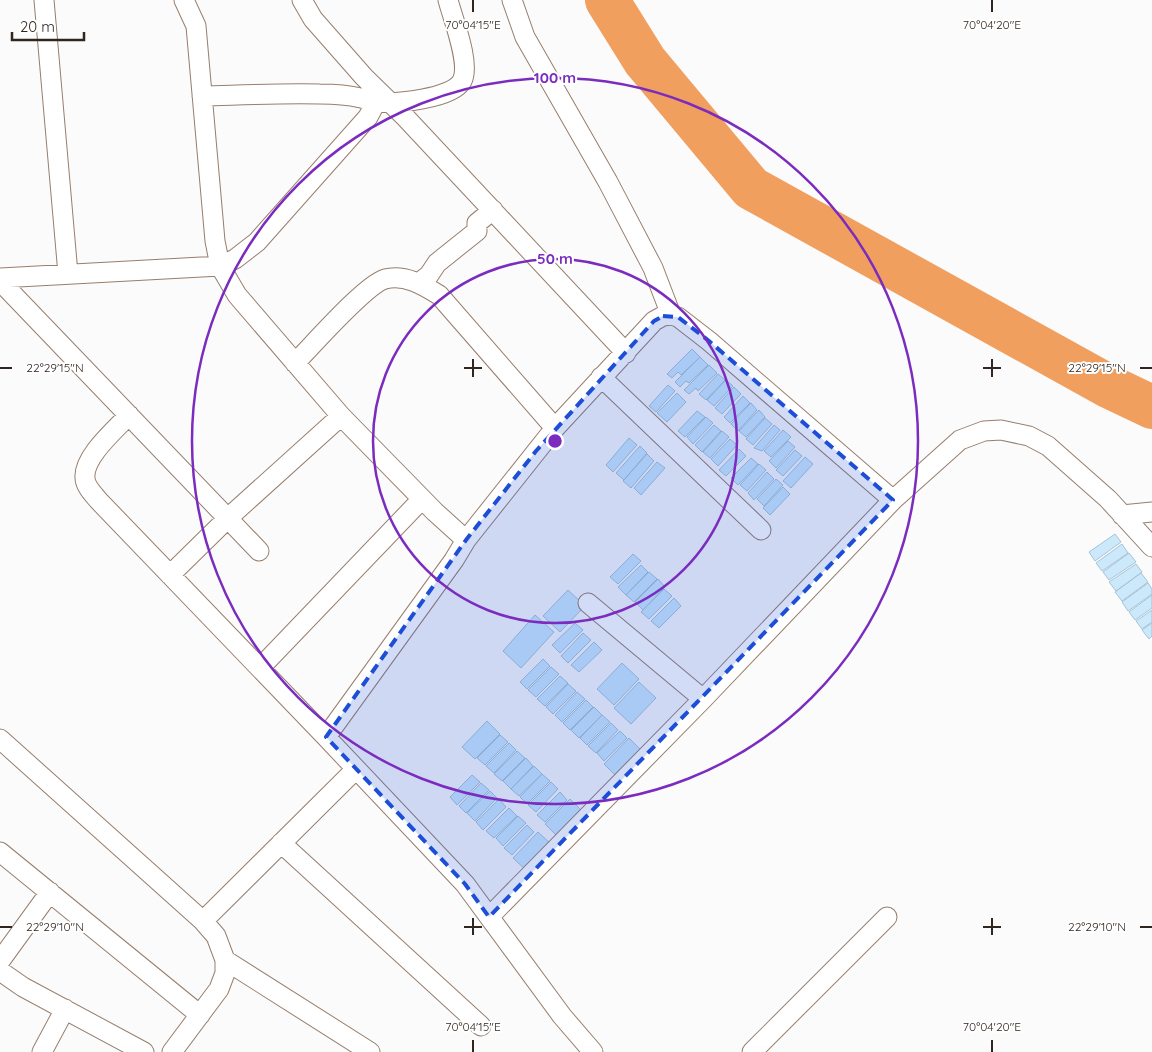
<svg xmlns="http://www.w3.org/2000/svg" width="1152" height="1052" font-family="Quicksand,sans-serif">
<rect width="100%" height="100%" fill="#fbfbfb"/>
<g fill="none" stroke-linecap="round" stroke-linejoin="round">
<path stroke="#f19f5f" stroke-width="44" d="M607 0 645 61 751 188 1110 387 1152 407"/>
</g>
<path fill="#cce9fc" stroke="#a6c3d5" d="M692 349 700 357 681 375 678 372 672 378 667 374Z
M700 357 708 365 689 383 686 381 680 387 675 382Z
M709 365 717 373 698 391 696 388 689 394 684 390Z
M718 374 725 380 706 400 699 394Z
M726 380 733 386 714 406 707 400Z
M668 385 675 391 656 412 649 406Z
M734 387 741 394 722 414 715 408Z
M677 393 686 402 667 422 657 413Z
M743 396 750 403 730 423 724 417Z
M751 403 757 410 738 431 731 424Z
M759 410 765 417 746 437 739 431Z
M697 411 705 417 685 437 678 431Z
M706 417 713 423 693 444 687 437Z
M765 418 772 424 753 445 746 439Z
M714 425 721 431 702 452 695 445Z
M774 425 780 430 762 451 754 448Z
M783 430 791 437 771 457 764 451Z
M722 431 729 437 710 458 703 452Z
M629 438 637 445 613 472 606 465Z
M730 439 737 445 718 466 711 459Z
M788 441 795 447 776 468 769 461Z
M640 446 647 453 624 480 616 473Z
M739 449 746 456 726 476 719 470Z
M795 450 802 456 783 476 776 470Z
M647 454 654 461 631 488 623 481Z
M805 457 813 464 791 488 783 481Z
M751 458 758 464 738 485 731 478Z
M657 462 665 468 641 495 634 488Z
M759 464 766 470 747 491 740 485Z
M767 472 774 479 754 500 748 493Z
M776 479 783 485 764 506 757 499Z
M783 487 790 494 770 515 763 508Z
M1115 534 1121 542 1095 561 1089 552Z
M1122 544 1128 553 1102 571 1096 563Z
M1129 553 1136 562 1109 580 1103 572Z
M633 554 641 561 618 584 610 577Z
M1136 564 1142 572 1116 591 1109 582Z
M641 565 648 572 626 595 618 587Z
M649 572 657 579 634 602 626 595Z
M1141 573 1148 582 1122 601 1115 592Z
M658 579 665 587 643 610 635 602Z
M1148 583 1152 589V594L1128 611 1122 602Z
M664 589 672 596 649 619 641 612Z
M568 590 585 606 560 632 543 616Z
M1152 595V608L1135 620 1129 612Z
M674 598 681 606 659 628 651 621Z
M1152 610V622L1142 629 1136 621Z
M535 615 554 632 521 668 503 651Z
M575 623 583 630 560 653 552 645Z
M1152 623V636L1149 639 1142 630Z
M583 633 591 640 568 663 561 656Z
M594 642 602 650 579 672 571 665Z
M543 659 550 666 527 689 520 682Z
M622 663 639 679 614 705 597 689Z
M551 667 559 674 536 697 528 690Z
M560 676 568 683 545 706 537 699Z
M639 682 656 698 631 724 614 708Z
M568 684 576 691 553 714 546 707Z
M577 692 585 699 562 722 555 715Z
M586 700 593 707 570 730 563 723Z
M594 707 602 715 579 738 571 730Z
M602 715 610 722 587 745 580 738Z
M487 721 500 734 475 759 462 747Z
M611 723 618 730 596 753 588 746Z
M620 731 627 738 604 761 597 753Z
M500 735 508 742 485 765 477 758Z
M629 738 642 751 617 777 604 764Z
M509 743 516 750 494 773 486 766Z
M517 751 525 758 502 781 494 774Z
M526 758 533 766 511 789 503 781Z
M534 766 542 774 519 796 511 789Z
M542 774 550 781 527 804 520 797Z
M472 775 480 782 457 805 450 797Z
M551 782 558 789 536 812 528 805Z
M481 783 489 790 466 813 459 806Z
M490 791 497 798 475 821 467 813Z
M560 792 567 800 545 822 537 815Z
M499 799 506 807 483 830 476 822Z
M570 799 583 812 558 837 545 824Z
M509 808 517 816 494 838 486 831Z
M518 816 526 823 503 846 496 838Z
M527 825 534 832 512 855 504 848Z
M538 832 552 845 527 871 513 858Z"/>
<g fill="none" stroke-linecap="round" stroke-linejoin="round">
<defs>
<path id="minor" d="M44 0 68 274
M184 0 196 26 215 241 220 266 237 295 341 416 435 512 466 540
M302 0 313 19 364 77 406 118 626 353
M512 0 525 37 608 182 653 268 671 315
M202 96C241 95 281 93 320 94 334 94 348 95 361 98 366 99 371 101 376 102 395 104 452 99 462 81 471 64 453 19 448 0
M0 278 220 266 235 259 257 242 368 117 376 102
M0 281 259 551
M419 283 429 275 437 263 477 231V223L493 210
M295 363C313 345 365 285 385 279 405 274 423 285 439 295L555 428
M601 377 761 530
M129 415C115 430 83 457 85 478 85 486 94 495 99 501L326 737 465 884 562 1016 593 1052
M1122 515 1152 512
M170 575 228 518 341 416
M588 603 703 699
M260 668 422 499
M326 737 454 560 466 540 555 428 654 321 663 316 671 315 678 317 709 341 893 500
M0 739 203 921 216 936 225 960V973L219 989 172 1052
M281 843 481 1026
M0 852 200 1015
M489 917 703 699 893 500 960 440 984 431 1001 430 1029 436 1048 446 1108 499 1152 547
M203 921 356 769
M225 960 370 1052
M0 961 50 892
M0 971 23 987 144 1052
M42 1052 65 1009
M752 1052 887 917"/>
</defs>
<use href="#minor" stroke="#977e6d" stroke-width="21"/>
<use href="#minor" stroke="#fff" stroke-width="19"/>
</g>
<path fill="#1d4ed8" fill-opacity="0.2" stroke="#1d4ed8" stroke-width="4" stroke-dasharray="10 6" stroke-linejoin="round" d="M663 316 678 317 709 341 893 500 489 917 465 884 326 737 466 540 536 451 654 321Z"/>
<path fill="none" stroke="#31261f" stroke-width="2" d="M473 0V12M992 0V12M473 359V377M992 359V377M0 368H12M464 368H482M983 368H1001M1140 368H1152M473 918V935M992 918V935M0 927H12M464 927H482M983 927H1001M1140 927H1152M473 1040V1052M992 1040V1052"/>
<g fill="none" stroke="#7b2cbf" stroke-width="2.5">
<circle cx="555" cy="441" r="182"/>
<circle cx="555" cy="441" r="363"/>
</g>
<g font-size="12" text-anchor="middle" fill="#31261f" stroke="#fff" stroke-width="4" stroke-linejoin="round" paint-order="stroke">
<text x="473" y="29">70°04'15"E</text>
<text x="992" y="29">70°04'20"E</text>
<text x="55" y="372">22°29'15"N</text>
<text x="1097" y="372">22°29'15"N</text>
<text x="55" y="931">22°29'10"N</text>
<text x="1097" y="931">22°29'10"N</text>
<text x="473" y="1031">70°04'15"E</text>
<text x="992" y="1031">70°04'20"E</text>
</g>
<circle cx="555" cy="441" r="8" fill="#7b2cbf" stroke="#fff" stroke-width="2.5"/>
<g font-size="15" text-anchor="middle" font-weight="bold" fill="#7b2cbf" stroke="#fff" stroke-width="4" stroke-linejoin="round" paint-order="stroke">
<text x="555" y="83">100 m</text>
<text x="555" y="264">50 m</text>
</g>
<path d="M12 32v8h72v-8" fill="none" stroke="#31261f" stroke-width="2.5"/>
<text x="20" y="32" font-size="15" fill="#31261f" stroke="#ffffff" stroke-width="4" paint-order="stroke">20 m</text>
</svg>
